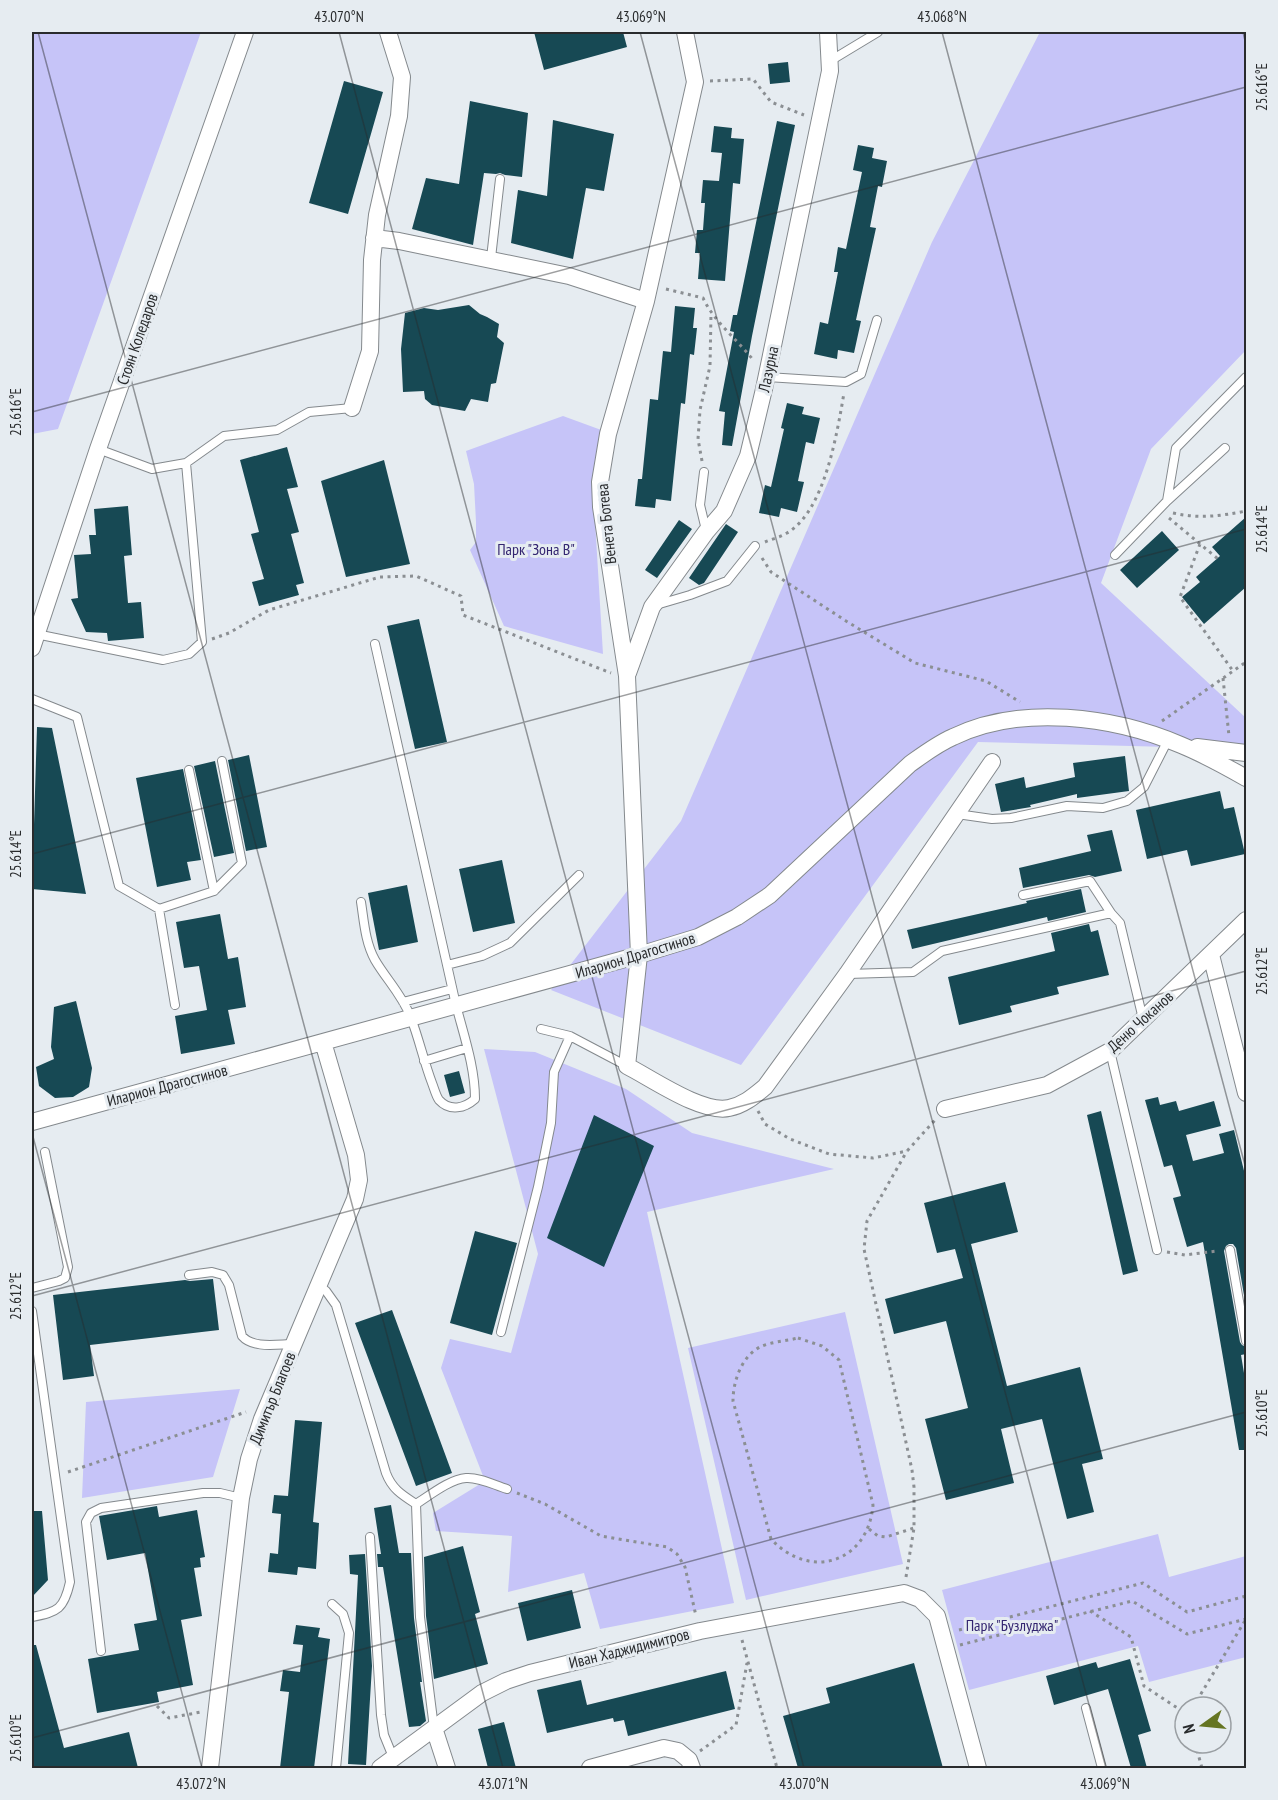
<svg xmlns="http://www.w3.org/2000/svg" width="1278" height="1800" font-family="'PT Sans Narrow',sans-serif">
<rect width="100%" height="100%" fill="#e6ecf1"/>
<path fill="#c6c4f8" d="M32 32H201L58 429 32 434Z
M1040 32H1246V350L1151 449 1101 583 1246 718V749L978 742 741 1065 551 990 681 821 932 242Z
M563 416 604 431 593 487 603 654 504 626 470 550 476 542V522L474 484 466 451Z
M484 1049 535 1052 626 1089 692 1133 834 1169 647 1212 734 1603 600 1629 584 1573 508 1592 512 1536 436 1531 433 1513 485 1481 441 1368 450 1339 511 1353 538 1254Z
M845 1312 903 1564 746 1600 688 1348Z
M240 1389 213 1477 82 1498 86 1402Z
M1158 1534 1169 1577 1246 1556V1657L1149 1682 1138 1646 969 1690 942 1590Z"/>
<path fill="#174954" d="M534 32H623L627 47 544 70Z
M788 62 790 82 770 84 768 64Z
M344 81 383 92 348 214 309 203Z
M470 101 528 113 522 177 505 175 500 173 496 174 484 173 473 245 412 229 426 178 459 184Z
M553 120 614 134 604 191 586 188 573 259 511 243 518 190 547 196Z
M777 121 795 125 752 336 732 446 722 445 725 412 719 411 734 332 730 331 733 315H737Z
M714 126 732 128 731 138 744 139 740 184 733 183 725 281 698 279 700 253H695L697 230H703L705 203H701L703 180 719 181 722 153 711 152Z
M858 145 874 148 872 158 887 161 882 187 878 186 870 227 876 228 856 320 861 321 854 353 838 350 837 359 814 354 820 322 828 324 838 272H834L838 247 846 249 862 172 853 170Z
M469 305 480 314 487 317 499 324 497 337 504 343 496 383 491 384 488 402 471 399 465 411 432 405 425 399 424 391 403 392 401 349 405 313 424 308 438 310Z
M675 306 695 308 693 328H697L694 355 690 354 685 404 681 403 671 501 656 499 655 508 635 506 638 479H642L650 399 658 400 663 351 671 352Z
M787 403 804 407 802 414 820 418 814 444 806 442 798 481 804 482 797 512 781 508 779 517 759 513 765 485 771 487 784 429 781 428Z
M287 447 298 487 287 489 299 532 291 534 304 583 296 585 299 595 259 606 252 582 264 579 251 534 259 532 240 460Z
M384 460 410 564 346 577 321 481Z
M128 506 132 555 124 556 128 603 141 602 144 638 108 641 107 633 86 632 71 599 78 598 74 555 91 554 89 535H96L94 509Z
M1246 517V587L1204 624 1182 597 1200 582 1196 577 1220 556 1212 547Z
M679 520 692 529 657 578 645 570Z
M726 524 738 532 704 583 699 585 689 578Z
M1162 531 1179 550 1137 588 1120 570Z
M419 619 447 742 415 749 387 626Z
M37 727 52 728 86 894 32 889Z
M249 755 267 847 246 851 228 760Z
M1125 756 1129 791 1077 798V794L1030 805 1031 807 1001 812 995 784 1024 777 1026 788 1075 777 1073 763Z
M215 761 234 853 214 857 194 766Z
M183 769 201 860 187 862 191 880 157 887 136 778Z
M1220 791 1224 809 1234 807 1245 854 1191 866 1187 850 1147 859 1136 810Z
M1112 830 1122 871 1095 877 1089 875 1023 888 1019 868 1091 851 1087 835Z
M502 860 515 923 473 932 459 869Z
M407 885 418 942 379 950 368 893Z
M1081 889 1086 912 1048 921 1047 917 912 949 907 930 1027 903 1026 901Z
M220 914 228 959 238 957 246 1007 228 1010 235 1044 181 1054 175 1016 207 1010 199 966 184 968 176 922Z
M1089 924 1091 932 1098 930 1109 975 1057 987 1059 994 1010 1006 1012 1012 959 1025 948 977 1055 951 1051 933Z
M76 1001 92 1068 89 1087 73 1097 55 1098 39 1086 36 1067 54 1059 51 1047 54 1007Z
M459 1071 465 1093 450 1097 444 1075Z
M1158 1097 1160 1105 1176 1101 1179 1111 1214 1101 1221 1126 1186 1135 1193 1161 1224 1153 1219 1134 1234 1130 1246 1179V1307L1236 1248 1233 1244H1229L1226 1246 1224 1251 1240 1342 1242 1345 1246 1347V1354L1241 1355 1246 1385V1450H1239L1203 1242 1187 1247 1173 1198 1181 1196 1172 1165 1164 1167 1145 1100Z
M1101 1111 1138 1271 1123 1275 1087 1115Z
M594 1115 654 1146 604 1267 547 1238Z
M1005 1182 1018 1232 971 1244 1007 1386 1080 1367 1103 1459 1082 1464 1094 1512 1067 1519 1042 1419 1001 1429 1014 1483 946 1500 925 1419 968 1408 946 1321 894 1334 885 1299 963 1278 955 1249 937 1253 924 1203Z
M475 1231 517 1243 492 1335 450 1323Z
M213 1279 219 1330 90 1345 94 1376 63 1380 53 1295 185 1280 190 1281Z
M392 1310 452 1473 416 1486 355 1323Z
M295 1420 322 1422 313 1522 319 1523 316 1569 298 1567 297 1575 268 1572 270 1553 278 1554 281 1514 272 1513 274 1495 288 1496Z
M391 1505 399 1553H411L414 1618 422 1682H420L426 1721 420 1726 409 1727 383 1567H378L377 1554H381L374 1508Z
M157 1506 159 1517 197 1510 205 1557 200 1558 201 1567 194 1568 202 1616 181 1620 193 1685 157 1692 159 1702 97 1713 88 1659 139 1650 134 1624 157 1620 145 1553 107 1560 99 1516Z
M32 1511H42L48 1580 32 1597Z
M463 1546 480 1612 475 1614 488 1664 434 1679 426 1616 424 1557Z
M365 1554 372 1666 366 1765 348 1764 358 1575 350 1574 349 1555Z
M572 1590 581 1628 527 1641 518 1603Z
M296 1625 320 1628 318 1637 330 1639 314 1768H280L289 1692 280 1691 283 1670 300 1672 303 1645 293 1644Z
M32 1645H36L64 1748 129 1732 138 1768H32Z
M1130 1659 1151 1731 1138 1735 1147 1768H1131L1108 1689 1054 1705 1046 1676 1096 1662 1098 1668Z
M914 1663 943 1768H798L783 1716 830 1703 826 1688Z
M726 1671 735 1709 628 1736 624 1720 614 1722 613 1718 547 1733 537 1690 581 1680 587 1705Z
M504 1722 516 1768H488L478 1729Z"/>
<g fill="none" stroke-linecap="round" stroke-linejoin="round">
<defs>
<path id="lane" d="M830 61 878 32
M491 258 500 179
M767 377 846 382 861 374 877 320
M98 449 152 469 186 463 224 436 277 430 309 412 352 408
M704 472 700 505 706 530
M1167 501 1225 448
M1115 555 1167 501 1176 448 1246 377
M656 605 690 595 727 581 755 546
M36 634 163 660 189 654 202 642 186 463
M32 699 77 717 119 886 159 909 214 891 242 863 222 761
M189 770 214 891
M957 814 992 819 1011 818 1067 806 1103 808 1127 801 1144 787 1168 740
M1023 895 1090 881 1111 913
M361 902C364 921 365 942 375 960 386 979 403 996 411 1018 419 1039 424 1062 432 1083 434 1088 436 1096 439 1100 450 1112 465 1108 475 1099 475 1067 464 1036 456 1005L375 644
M159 909 175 1005
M447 965 482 956 510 943 579 875
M848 974 913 972 942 951 1111 913 1120 923 1143 1019
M403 1002 452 989
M541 1029 570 1036 627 1066
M1110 1051 1157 1250
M424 1061 467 1048
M1230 1250 1246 1341
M189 1275 212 1272 223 1275 229 1285 242 1336C253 1349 278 1344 294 1344
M318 1285 326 1291 336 1305 386 1473C392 1489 402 1495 416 1504 429 1496 450 1479 466 1478 479 1477 494 1485 507 1489
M32 1288 59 1281 65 1278 68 1267 45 1152
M32 1311 70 1582C64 1609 58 1612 32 1617
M501 1332 538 1187 551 1123 554 1072 570 1036
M416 1504 420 1617 434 1728
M370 1537 381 1715 384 1735 393 1757
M332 1604 343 1614 349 1633 336 1768
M101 1651 86 1522 91 1513 101 1508 203 1493H220L241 1498
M1086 1708 1102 1768"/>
<path id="street" d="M685 32 695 82 646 301 608 434 600 482 601 507 627 676 639 955 627 1066C651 1078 702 1114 729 1108 744 1105 754 1096 765 1087L847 974 992 762
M374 238 399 241 569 276 646 301
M352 408 370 351 372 260 377 215 399 116 402 77 388 32
M32 648 98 449 245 32
M628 673 652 607 706 532 724 511 748 456 764 389 830 71 828 32
M1197 747 1246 753
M1211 955 1246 1093
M945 1109 1047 1085 1110 1051 1246 920
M32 1122 639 955 698 937 737 917 770 895 910 764C924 754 937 744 953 737 1021 704 1113 716 1181 745 1203 754 1225 766 1246 778
M434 1728 447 1768
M210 1768 241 1498 249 1459 262 1419 355 1199 359 1180 356 1155 323 1042
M380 1768 482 1693 506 1681 530 1673 700 1631 904 1593 920 1599 937 1616 978 1768
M590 1768 664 1748 678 1751 689 1760 692 1768"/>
</defs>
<use href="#lane" stroke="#84898d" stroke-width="10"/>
<use href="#street" stroke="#84898d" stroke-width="18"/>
<path stroke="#8b8f93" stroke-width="3" stroke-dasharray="3 4.5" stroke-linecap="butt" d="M710 81 753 79 771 102 804 115
M666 289 703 298C715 323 737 339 754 361
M702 461 698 439 700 410 710 366 711 314
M1173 513C1200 519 1220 516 1246 511
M1169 518 1218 559
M765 542C772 539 781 537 787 533 825 511 837 433 844 393
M1200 544 1180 597 1233 671
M762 558 771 572 846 621 915 663 986 681 1020 702
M212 639 229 633 269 610 380 577 416 576 461 596 463 615 611 673
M1223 678 1229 736
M1162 721 1246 662
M758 1111 765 1124 790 1139 829 1154 873 1158 907 1151 935 1120
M1167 1252 1185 1255 1217 1251
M798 1338 822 1346 839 1360 873 1505C868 1563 810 1581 771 1539L733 1401C733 1382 741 1357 760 1347 770 1342 786 1341 798 1338Z
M68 1472 246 1412
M517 1493 545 1504 601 1536 667 1547 677 1554 685 1567 696 1616
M869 1529 878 1536 886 1537 914 1528
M906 1577 914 1528V1487L912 1470 864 1249 867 1221 907 1151
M1090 1611 1131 1637 1144 1686 1185 1713
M959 1630 1143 1583 1187 1612 1246 1596
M742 1640 777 1768
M960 1645 1132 1601 1187 1634 1246 1619
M157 1706 169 1718 201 1712
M1193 1707 1246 1619
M1195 1743 1202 1768
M700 1751 736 1725 747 1663"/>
<use href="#lane" stroke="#fff" stroke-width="8"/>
<use href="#street" stroke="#fff" stroke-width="16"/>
</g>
<path fill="none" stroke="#292b2d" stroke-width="1.5" stroke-opacity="0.45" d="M38 32 503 1768M339 32 804 1768M640 32 1106 1768M942 32 1246 1169M1243 32 1246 45M32 412 1246 87M32 854 1246 529M32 1133 202 1768M32 1296 1246 971M32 1738 1246 1412"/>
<g text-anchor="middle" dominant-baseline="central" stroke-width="6" stroke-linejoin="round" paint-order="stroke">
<g font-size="16" fill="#292b2d" stroke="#e6ecf1">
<text transform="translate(137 339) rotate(-71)">Стоян Коледаров</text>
<text transform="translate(768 369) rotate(-78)">Лазурна</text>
<text transform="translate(606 524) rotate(-96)">Венета Ботева</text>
<text transform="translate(635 955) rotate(-17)">Иларион Драгостинов</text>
<text transform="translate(1140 1021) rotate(-42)">Деню Чоканов</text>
<text transform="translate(167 1085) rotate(-15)">Иларион Драгостинов</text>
<text transform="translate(272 1398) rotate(-68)">Димитър Благоев</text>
<text transform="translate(629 1648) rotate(-14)">Иван Хаджидимитров</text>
</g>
<g font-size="16" fill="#332570" stroke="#e6ecf1">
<text x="536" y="549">Парк "Зона В"</text>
<text x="1012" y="1625">Парк "Бузлуджа"</text>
</g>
</g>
<rect width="1278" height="1800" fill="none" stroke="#e6ecf1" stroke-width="66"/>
<g transform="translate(1203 1725) rotate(255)"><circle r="28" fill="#e6ecf1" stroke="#9a9fa3" stroke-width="1.5"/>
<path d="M0-4.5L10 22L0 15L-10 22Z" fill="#657522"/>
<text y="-9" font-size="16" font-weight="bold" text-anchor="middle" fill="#292b2d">N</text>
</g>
<rect x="33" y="33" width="1212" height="1734" fill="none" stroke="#292b2d" stroke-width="2"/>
<g font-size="15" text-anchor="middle" fill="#292b2d">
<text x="339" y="22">43.070°N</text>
<text x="641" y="22">43.069°N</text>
<text x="942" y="22">43.068°N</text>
<text transform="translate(1262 87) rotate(-90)" y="5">25.616°E</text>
<text transform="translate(16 412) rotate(-90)" y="5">25.616°E</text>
<text transform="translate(1262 529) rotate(-90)" y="5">25.614°E</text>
<text transform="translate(16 854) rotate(-90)" y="5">25.614°E</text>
<text transform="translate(1262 971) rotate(-90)" y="5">25.612°E</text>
<text transform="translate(16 1296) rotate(-90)" y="5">25.612°E</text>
<text transform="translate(1262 1413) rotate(-90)" y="5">25.610°E</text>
<text transform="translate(16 1738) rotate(-90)" y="5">25.610°E</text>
<text x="201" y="1789">43.072°N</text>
<text x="503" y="1789">43.071°N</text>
<text x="804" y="1789">43.070°N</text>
<text x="1105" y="1789">43.069°N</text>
</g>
</svg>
